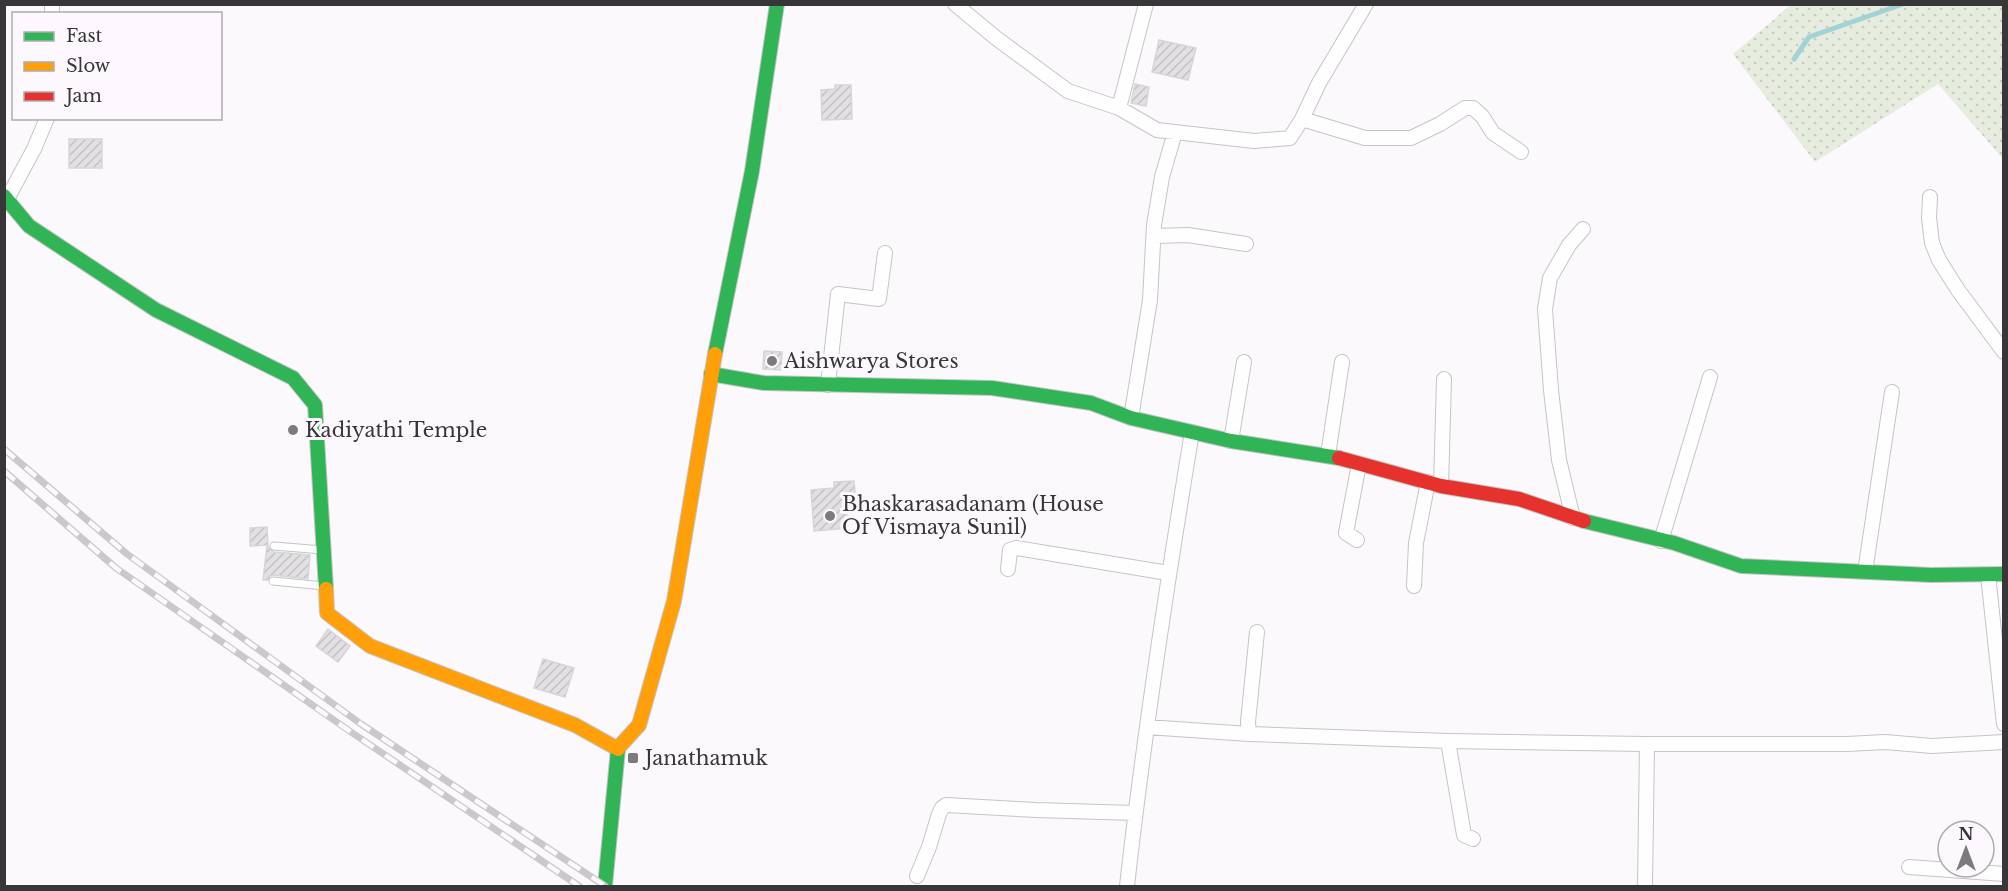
<svg xmlns="http://www.w3.org/2000/svg" width="2008" height="891" font-family="'Libre Baskerville',serif">
<defs>
<pattern id="grass-dots" width="8" height="8" patternUnits="userSpaceOnUse" patternTransform="scale(1.5)"><rect width="8" height="8" fill="#e7edde"/><path d="M2 2h.1M6 6h.1" fill="none" stroke="#c7ccbf" stroke-width="1.8" stroke-linecap="round"/></pattern>
<pattern id="building-hatch" width="6" height="6" patternUnits="userSpaceOnUse" patternTransform="scale(1.5)"><rect width="6" height="6" fill="#e2e0e2"/><path d="M-1 1l2-2M0 6l6-6M5 7l2-2" fill="none" stroke="#c3c1c3"/></pattern>
</defs>
<rect width="100%" height="100%" fill="#fbf9fc"/>
<path fill="url(#grass-dots)" d="M1792 4 2003 5V159L1938 84 1815 162 1733 54Z"/>
<g fill="none" stroke-linecap="round" stroke-linejoin="round">
<path stroke="#a2d2d4" stroke-width="5" d="M1794 59 1809 37 1903 4"/>
</g>
<path fill="url(#building-hatch)" stroke="#d7d5d7" stroke-width="1.5" d="M1159 40 1196 48 1188 80 1152 72Z
M1135 84 1149 87 1146 106 1131 103Z
M835 85H851L852 119 822 120 821 90 835 89Z
M69 139H102V168H69Z
M764 351 782 352 781 370 763 369Z
M854 481 856 504 846 505 848 528 814 531 811 490 834 488V482Z
M267 527 268 545 250 546V528Z
M267 546 274 552 310 555 308 579 274 575 270 576 268 580H263Z
M328 629 350 646 338 662 316 646Z
M543 659 574 668 565 697 534 688Z"/>
<g fill="none" stroke-linecap="round" stroke-linejoin="round">
<defs>
<path id="lane" d="M274 546 323 550
M273 581 324 586"/>
<path id="street" d="M52 4V14
M955 4 996 38 1068 91 1119 108 1157 130 1254 141 1290 138 1302 119 1365 138H1411L1440 124 1465 108H1473L1482 116 1493 133 1521 152
M1119 108 1146 4
M1302 119 1319 83 1366 4
M1930 197 1929 218 1932 243 1939 260 1958 290 2004 352
M7 199 34 149 47 118
M1154 236 1188 235 1246 244
M828 385 838 294 879 299 885 253
M1131 418 1150 300 1154 225 1162 177 1175 132
M1231 441 1244 362
M1328 455 1342 362
M1441 486 1444 379
M1573 518 1559 460 1551 390 1545 309 1550 278 1569 245 1583 229
M1357 540 1346 533 1359 464
M1661 541 1710 377
M1008 569 1010 550 1016 548 1168 573
M1865 572 1892 392
M1988 575 2004 724
M1414 586 1416 543 1428 482
M1147 727 1249 734 1448 741 1647 744H1847L1885 742 1932 746 2004 742
M1249 734 1248 722 1257 632
M1448 741 1464 835 1473 839
M1909 867 2004 874
M917 876 929 847 939 814 942 808 946 805 1036 810 1135 813
M1127 886C1144 734 1167 583 1192 432
M1645 886 1647 744"/>
<path id="fast" d="M4 196 29 226 156 310 293 378 315 405 326 589
M715 354 752 171 777 4
M711 374 764 383 992 388 1091 403 1131 418 1231 441 1339 458
M1584 521 1674 543 1741 566 1931 575 2004 574
M605 886 618 749"/>
<path id="slow" d="M326 589 327 613 370 646 575 725 618 749
M618 748 639 725 674 601 715 354"/>
<path id="jam" d="M1339 458 1441 486 1519 499 1584 521"/>
</defs>
<use href="#lane" stroke="#c6c4c6" stroke-width="9"/>
<use href="#street" stroke="#c6c4c6" stroke-width="16"/>
<use href="#fast" stroke="#c6c4c6" stroke-width="16"/>
<use href="#slow" stroke="#c6c4c6" stroke-width="16"/>
<use href="#jam" stroke="#c6c4c6" stroke-width="16"/>
<use href="#lane" stroke="#fefeff" stroke-width="7"/>
<use href="#street" stroke="#fefeff" stroke-width="14"/>
<use href="#fast" stroke="#30b455" stroke-width="14"/>
<use href="#slow" stroke="#ff9f0a" stroke-width="14"/>
<use href="#jam" stroke="#e5322d" stroke-width="14"/>
<defs>
<path id="rail" d="M4 449 127 554 361 724 605 886
M4 471 116 568 351 732 579 886"/>
</defs>
<use href="#rail" stroke="#cac9ca" stroke-width="7"/>
<use href="#rail" stroke="#fcf8fd" stroke-width="4.5" stroke-dasharray="14" stroke-linecap="butt"/>
</g>
<g fill="#7c7a7d" stroke="#fcf8fd" stroke-width="2">
<circle cx="772" cy="361" r="6"/>
<circle cx="293" cy="430" r="6"/>
<circle cx="830" cy="516" r="6"/>
<rect x="627" y="752" width="12" height="12" rx="3"/>
</g>
<g text-anchor="middle" dominant-baseline="central" stroke-width="6" stroke-linejoin="round" paint-order="stroke">
<g font-size="20" fill="#383638" stroke="#fcf8fd" text-anchor="start">
<text x="784" y="361">Aishwarya Stores</text>
<text x="305" y="430">Kadiyathi Temple</text>
<text x="842" y="504">Bhaskarasadanam (House<tspan x="842" dy="23">Of Vismaya Sunil)</tspan></text>
<text x="645" y="758">Janathamuk</text>
</g>
</g>
<rect width="2008" height="891" fill="none" stroke="#383638" stroke-width="12"/>
<rect x="12" y="12" width="210" height="108" fill="#fcf8fd" stroke="#aeaaae" stroke-width="1.5"/>
<rect x="24" y="32" width="30" height="9" fill="#30b455" stroke="#aeaaae" stroke-width="1.5"/>
<text x="66" y="42" font-size="18" fill="#383638">Fast</text>
<rect x="24" y="62" width="30" height="9" fill="#ff9f0a" stroke="#aeaaae" stroke-width="1.5"/>
<text x="66" y="72" font-size="18" fill="#383638">Slow</text>
<rect x="24" y="92" width="30" height="9" fill="#e5322d" stroke="#aeaaae" stroke-width="1.5"/>
<text x="66" y="102" font-size="18" fill="#383638">Jam</text>
<g transform="translate(1966 849)"><circle r="28" fill="#fcf8fd" stroke="#aeaaae" stroke-width="1.5"/>
<path d="M0-4.5L10 22L0 15L-10 22Z" fill="#7c7a7d"/>
<text y="-9" font-size="16" font-weight="bold" text-anchor="middle" fill="#383638">N</text>
</g>
</svg>
